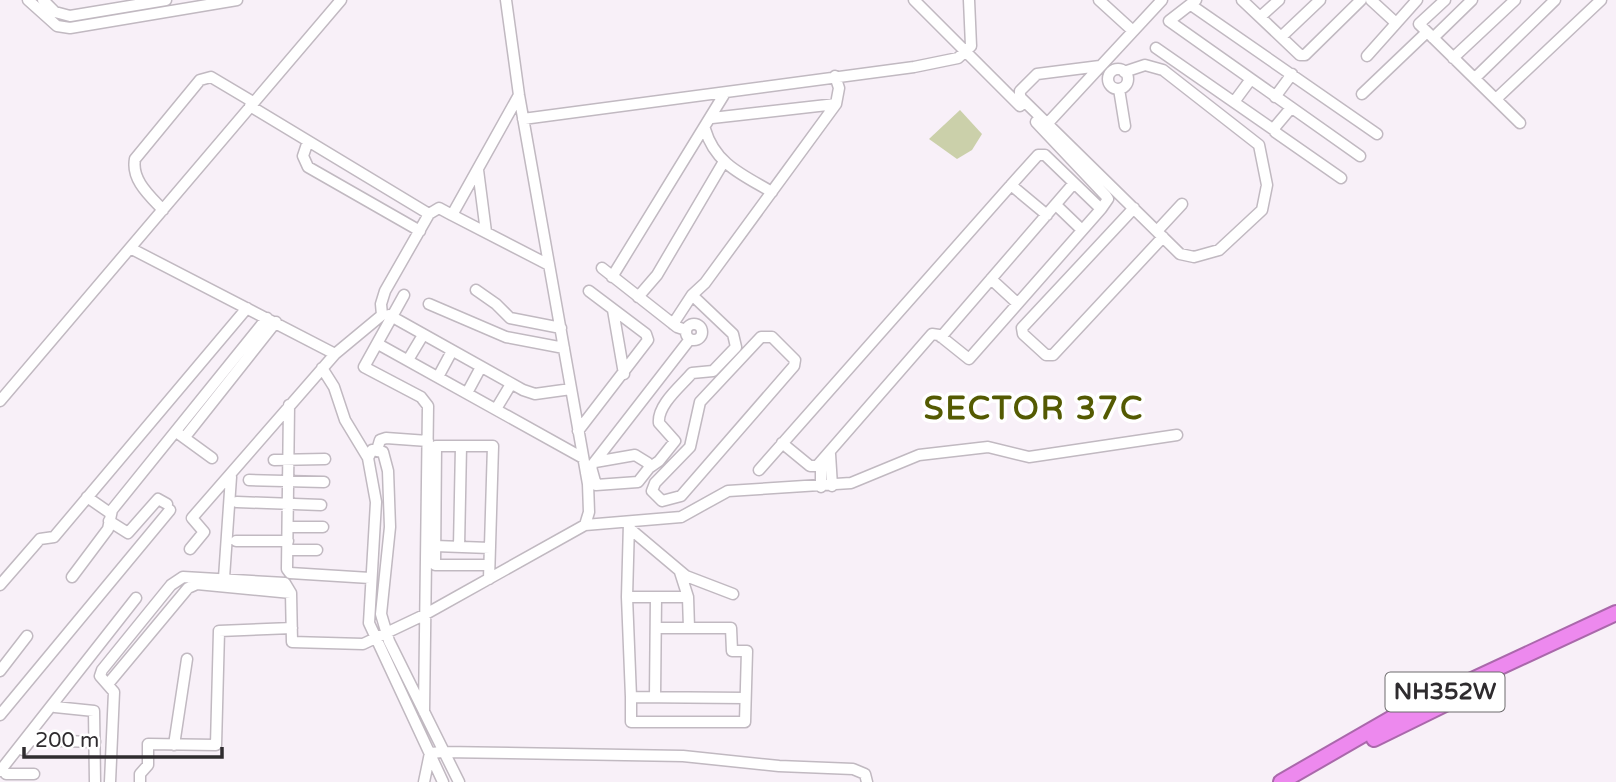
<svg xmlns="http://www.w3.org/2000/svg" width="1616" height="782" font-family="'Varela Round',sans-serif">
<rect width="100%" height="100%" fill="#f8f0f8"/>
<path fill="#cbd0aa" d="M960 110 982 134 972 150 957 159 929 139Z"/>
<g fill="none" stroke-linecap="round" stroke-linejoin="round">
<defs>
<path id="minor" d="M28 0 57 26 70 28 237 0
M43 0 55 12 70 16 166 0
M506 0 519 95 588 484 589 512 585 525
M914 0 1020 106
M1099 0 1133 31
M1196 0 1169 21 1360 156
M1242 0 1300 55H1305L1361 0
M1371 0 1396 23
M1445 0 1419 24 1520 123
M1191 5 1377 134
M1260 17 1279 0
M1281 37 1320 0
M1433 38 1472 0
M1156 48 1274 130
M1367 56 1417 0
M1453 58 1515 0
M1100 66 1037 74 1020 91V97L1180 254 1194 257 1219 250 1262 210 1267 185 1259 145 1163 70 1145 65 1124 72
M1108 79a10 10 0 1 1 20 0a10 10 0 1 1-20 0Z
M1475 78 1555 0
M1119 89 1125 126
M1362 94 1427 32
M1275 97 1292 74
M1496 99 1601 0
M1234 102 1251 79
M250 106 429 214
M1291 108 1275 127V132L1341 178
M712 118 836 104
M523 119 914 67 958 58 971 46 969 0
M1036 122 1106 196 1108 199 1101 209
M1047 124 1162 0
M705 129C715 164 743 175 772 192
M308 141 303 156 308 167 420 231
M478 170 486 232
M1011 185 1047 215
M1056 205 1082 230
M1134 208 1022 328 1023 334 1046 355H1053L1163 237
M163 210C150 196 131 180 135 159L200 80 211 77 253 102
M452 215 549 265
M1157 231 1182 204
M130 248 335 354
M602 268 677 327 686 330
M612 277 725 93
M991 279 1017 303
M476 290 496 304 510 318 561 328
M404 295 364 367 421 397 428 406 424 712
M638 297 657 275 723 163
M429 304 506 337 564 348
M613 310 624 374
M389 315 523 390 535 394 571 389
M673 324 692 295 705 283 836 104 839 88 835 76
M686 332a8 8 0 1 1 16 0a8 8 0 1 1-16 0Z
M761 337H772L795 360 794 366 681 496 662 501 652 491 655 483 690 447 700 402Z
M941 337 1074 183
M378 344 583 458
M408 360 423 335
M322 368 334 387 345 420 368 458
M438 377 452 351
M467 393 481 367
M0 401 341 0
M289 405 287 569 290 573 370 578
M496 409 511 384
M578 431 648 340 646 334 589 291
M179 434 212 458
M185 437 276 322
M377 450 380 440 386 438 428 441
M830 454 832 486
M274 460 325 459
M821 462V487
M591 467 596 485 638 482 649 468 648 463 635 455 595 462
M649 468 659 461 675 441 659 423C657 405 681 386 692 373L713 371 736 347 733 334 692 295
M759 470 1011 185 1038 155H1045L1101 209 969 359 939 335 932 334 817 466H810L782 443
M586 473 690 339
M249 480 324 482
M87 497 110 513
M237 502 321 505
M109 521 128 533 158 499 167 504
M629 523 627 597 631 697 745 698
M289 527H323
M629 528 686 576 733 594
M236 541H288
M435 546 490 548
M459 547 461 446
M190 549 204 532 192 518 335 354 382 315 381 304 385 291 429 214 439 208 452 215 519 95
M288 550H317
M489 565H435L436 446H493L489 579
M680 572 688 597 689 628
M72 577 108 529 112 510 267 318
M224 578 231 477
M0 585 40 539 54 537 247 308
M627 597H688
M0 671 27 636
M108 684 188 588 197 584 291 593
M631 697V722H745L747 651H732L731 628H656
M655 697 656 597
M55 707 94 711 95 782
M0 715 170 510
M174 745 187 659
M23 750 31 740 95 742
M0 771 136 598
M6 774H34
M110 782 114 692 100 676 102 670 171 585 183 577 285 583 291 593 292 642 363 644 424 615 585 525 681 517 728 491 851 483 919 455 988 447 1029 457 1177 435
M140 782V774L148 765V744L216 745 219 631 292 628
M424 782 430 753 443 752 683 756 779 766 853 769 865 774 867 782
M443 782 369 623 376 502 368 458 372 450 383 452 388 471 390 527 381 614 389 641 459 782"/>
<path id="highway" d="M1374 739 1488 683
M1281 782 1399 714 1616 613"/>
</defs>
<use href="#minor" stroke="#c1b9c1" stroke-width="13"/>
<use href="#highway" stroke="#aa68ab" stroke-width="18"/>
<use href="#minor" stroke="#fff" stroke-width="10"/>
<use href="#highway" stroke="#ed89ee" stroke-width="14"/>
</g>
<g text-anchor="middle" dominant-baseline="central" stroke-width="7" stroke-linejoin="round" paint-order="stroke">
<rect fill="#fff" stroke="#6d6b6d" stroke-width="2" x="1385.5" y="672.5" width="119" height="39" rx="5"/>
<g font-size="23" font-weight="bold" fill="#2f2c2f">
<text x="1445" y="692">NH352W</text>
</g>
<g font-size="32" font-weight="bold" letter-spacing="2" fill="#545a02" stroke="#fff">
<text x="1034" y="409">SECTOR 37C</text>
</g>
</g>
<path d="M24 747v10h198v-10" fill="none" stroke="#2f2c2f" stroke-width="3.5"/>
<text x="35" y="747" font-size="21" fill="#2f2c2f" stroke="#ffffff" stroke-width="5" paint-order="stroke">200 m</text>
</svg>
